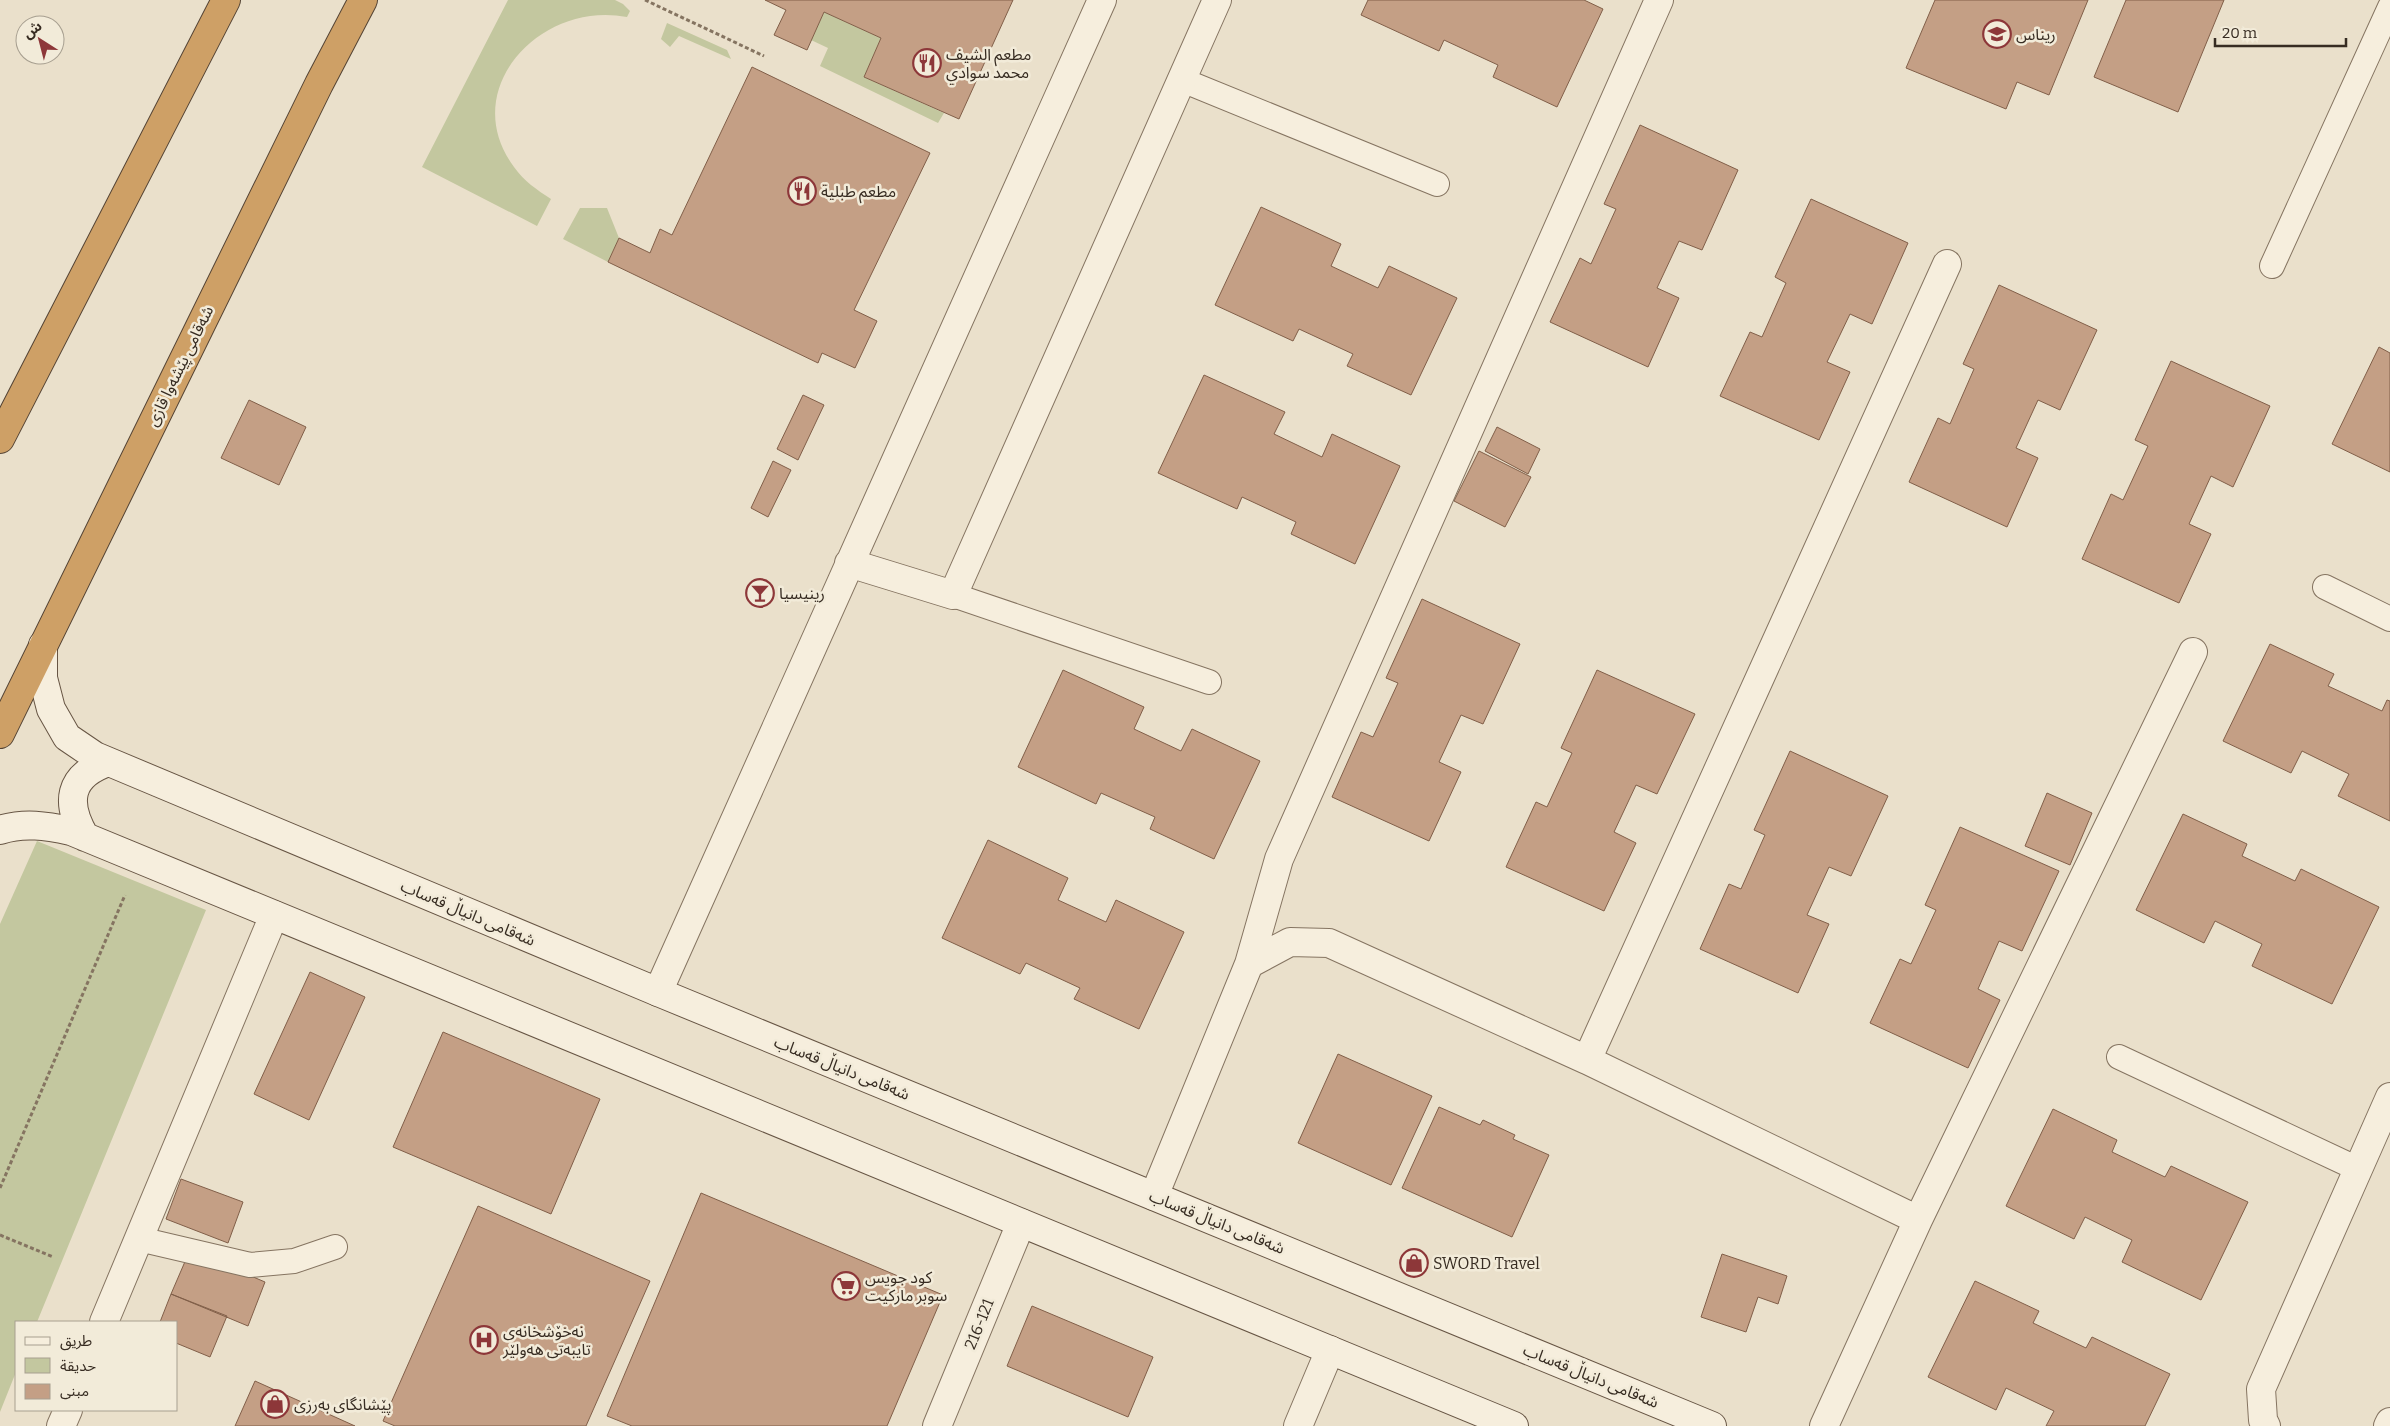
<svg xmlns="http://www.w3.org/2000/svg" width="2390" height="1426" font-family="Bitter,'Noto Sans Arabic',serif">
<rect width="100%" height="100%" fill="#eae0cb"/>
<path fill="#c3c79f" d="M508 0H615L623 4 630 11 627 17C539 0 457 91 514 167 524 181 537 190 551 199L537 226 422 167Z
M824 12 881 38 864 77 944 113 938 123 820 66 828 48 811 40Z
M667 23 727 50 731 59 679 36 670 47 661 39Z
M580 208H607L619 238 608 262 563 239Z
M37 841 206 910 37 1322H16V1372L0 1412V924Z"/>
<path fill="#c49f85" stroke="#815f49" d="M765 0H1013L959 119 864 77 881 38 824 12 807 50 774 35 786 10Z
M1368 0H1584L1603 9 1557 107 1493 77 1498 65 1444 40 1439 51 1361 15Z
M1935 0H2088L2049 95 2017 82 2006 109 1906 68Z
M2126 0H2224L2178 112 2094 77Z
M752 67 930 153 854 310 877 321 855 368 822 353 818 363 608 262 619 238 650 253 660 229 672 235Z
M1640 125 1738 170 1702 250 1679 241 1657 288 1679 298 1648 367 1550 322 1580 258 1591 264 1616 209 1604 204Z
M1811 199 1908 243 1872 324 1850 314 1827 362 1850 372 1819 440 1720 396 1750 332 1762 337 1786 283 1775 277Z
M1261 207 1341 244 1331 266 1378 288 1389 266 1457 298 1411 395 1347 366 1353 354 1299 329 1293 341 1215 305Z
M1999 285 2097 330 2060 410 2038 400 2016 448 2038 458 2007 527 1909 482 1938 418 1950 424 1974 369 1963 364Z
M2379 347 2390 353V472L2332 444Z
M2171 361 2270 406 2233 487 2211 476 2189 524 2211 534 2179 603 2082 559 2111 494 2123 500 2148 446 2135 440Z
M1204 375 1285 412 1274 434 1322 457 1332 434 1400 466 1355 564 1291 534 1296 522 1242 497 1237 509 1158 473Z
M803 395 824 405 798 460 777 449Z
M249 400 306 427 279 485 221 458Z
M1497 427 1540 449 1528 474 1485 451Z
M1479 451 1531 477 1505 527 1454 501Z
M773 461 791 470 768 517 751 508Z
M1422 599 1520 644 1483 724 1461 715 1439 762 1461 772 1429 841 1332 797 1361 732 1373 737 1398 683 1386 678Z
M2270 644 2334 674 2328 686 2382 711 2387 700 2390 701V821L2338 796 2349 774 2302 751 2291 773 2223 741Z
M1063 670 1144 707 1134 729 1181 751 1192 729 1260 761 1214 859 1150 829 1155 817 1101 793 1096 804 1018 767Z
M1597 670 1695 714 1657 794 1636 785 1614 832 1636 843 1604 911 1506 867 1536 802 1547 807 1572 753 1561 748Z
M1790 751 1888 796 1851 876 1829 867 1807 915 1829 924 1798 993 1700 949 1729 884 1741 889 1765 835 1754 830Z
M2047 793 2092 813 2070 865 2025 846Z
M2183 814 2247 844 2242 856 2295 881 2301 869 2379 907 2332 1004 2252 966 2262 944 2215 921 2204 943 2136 910Z
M1960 827 2059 871 2022 951 1999 941 1978 989 2000 1000 1968 1068 1870 1023 1900 959 1911 964 1936 910 1925 905Z
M988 840 1068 878 1058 900 1106 922 1116 900 1184 932 1139 1029 1074 999 1080 988 1026 963 1020 974 942 938Z
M310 972 365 997 309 1120 254 1094Z
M443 1032 600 1099 551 1214 393 1147Z
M1338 1054 1432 1096 1391 1185 1298 1143Z
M1439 1107 1480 1125 1483 1120 1515 1135 1513 1139 1549 1155 1512 1237 1402 1188Z
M2053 1109 2117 1140 2112 1152 2165 1177 2171 1166 2248 1202 2201 1300 2122 1262 2132 1240 2085 1217 2074 1239 2006 1206Z
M181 1179 243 1202 228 1243 166 1219Z
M701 1193 943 1295 887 1426H632L607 1416Z
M478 1206 650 1281 586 1426H395L383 1421Z
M190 1250 265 1282 248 1326 171 1294Z
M1722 1254 1787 1276 1778 1304 1758 1297 1746 1332 1701 1317Z
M1975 1281 2039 1311 2033 1323 2086 1348 2092 1337 2170 1374 2145 1426H2046L2054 1411 2006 1388 1996 1410 1928 1377Z
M171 1294 227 1316 210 1357 176 1343V1322H160Z
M1032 1306 1153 1357 1128 1417 1007 1366Z
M255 1381 355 1426H235Z"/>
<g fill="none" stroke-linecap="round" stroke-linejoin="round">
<defs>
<path id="lane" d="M1182 80 1437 184
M2272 266 2390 7
M2325 587 2390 619
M953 595 1209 682
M2119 1057 2358 1169
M139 1239 250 1265 294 1261 335 1247"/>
<path id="street" d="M849 563 953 595 1217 0
M1249 964 1279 859 1659 0
M658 992 1102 0
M1587 1060 1947 264
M1154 1196 1249 964 1290 942 1329 943 1587 1060 1918 1220
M104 1322 274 915
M61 1426 68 1410
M937 1426 1021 1223
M1298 1426 1330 1350
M1824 1426 1918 1220 2193 652
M2266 1426 2263 1420 2261 1389 2390 1097
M2388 1426 2390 1422"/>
<path id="secondary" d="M43 645V678L51 709 67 737 95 756 658 992 1712 1426
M0 830C24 822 47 826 71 831L1514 1426
M85 837C65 803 68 776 108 762"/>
<path id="highway" d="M0 439 226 0
M0 734 319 84 363 0"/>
</defs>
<use href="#lane" stroke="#857461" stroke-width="26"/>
<use href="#street" stroke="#857461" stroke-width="30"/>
<use href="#secondary" stroke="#675544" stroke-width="30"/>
<use href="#highway" stroke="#544334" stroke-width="30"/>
<path stroke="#857461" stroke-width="3" stroke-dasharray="4 2.5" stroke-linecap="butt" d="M645 0 764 56
M0 1188 125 895
M0 1235 53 1257"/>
<use href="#lane" stroke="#f6eedd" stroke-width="24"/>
<use href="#street" stroke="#f6eedd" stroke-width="28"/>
<use href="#secondary" stroke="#f6eedd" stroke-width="28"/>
<use href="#highway" stroke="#cea066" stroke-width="28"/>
</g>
<defs>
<symbol id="school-ring" viewBox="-11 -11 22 22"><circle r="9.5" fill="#f2ebd9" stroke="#8d3739" stroke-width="1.5"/><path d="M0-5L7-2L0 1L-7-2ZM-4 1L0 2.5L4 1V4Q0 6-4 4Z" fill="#8d3739"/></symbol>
<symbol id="restaurant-ring" viewBox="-11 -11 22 22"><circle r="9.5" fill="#f2ebd9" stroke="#8d3739" stroke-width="1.5"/><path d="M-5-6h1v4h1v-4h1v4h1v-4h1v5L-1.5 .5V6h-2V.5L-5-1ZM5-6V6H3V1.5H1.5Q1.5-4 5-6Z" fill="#8d3739"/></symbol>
<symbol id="bar-ring" viewBox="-11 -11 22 22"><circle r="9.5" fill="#f2ebd9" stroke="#8d3739" stroke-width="1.5"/><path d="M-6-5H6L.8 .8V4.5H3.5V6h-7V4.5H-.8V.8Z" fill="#8d3739"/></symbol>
<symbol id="shop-ring" viewBox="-11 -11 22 22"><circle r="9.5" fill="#f2ebd9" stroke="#8d3739" stroke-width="1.5"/><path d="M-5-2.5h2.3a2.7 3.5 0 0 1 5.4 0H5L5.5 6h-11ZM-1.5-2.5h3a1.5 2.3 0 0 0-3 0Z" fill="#8d3739"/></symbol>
<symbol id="supermarket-ring" viewBox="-11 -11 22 22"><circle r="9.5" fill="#f2ebd9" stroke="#8d3739" stroke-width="1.5"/><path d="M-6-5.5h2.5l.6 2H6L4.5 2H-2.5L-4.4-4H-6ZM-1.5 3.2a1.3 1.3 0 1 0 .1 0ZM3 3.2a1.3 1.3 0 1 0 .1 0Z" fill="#8d3739"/></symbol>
<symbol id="hospital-ring" viewBox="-11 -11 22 22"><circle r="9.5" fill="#f2ebd9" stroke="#8d3739" stroke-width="1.5"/><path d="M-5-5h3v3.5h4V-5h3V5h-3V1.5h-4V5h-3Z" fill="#8d3739"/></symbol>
</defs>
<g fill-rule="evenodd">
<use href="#school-ring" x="1981" y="18" width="32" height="32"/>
<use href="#restaurant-ring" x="911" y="47" width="32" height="32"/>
<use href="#restaurant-ring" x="786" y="175" width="32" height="32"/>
<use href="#bar-ring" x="744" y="577" width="32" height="32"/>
<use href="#shop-ring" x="1398" y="1247" width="32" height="32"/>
<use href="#supermarket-ring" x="830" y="1270" width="32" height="32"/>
<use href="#hospital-ring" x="468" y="1324" width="32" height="32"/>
<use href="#shop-ring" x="259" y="1388" width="32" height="32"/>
</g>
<g text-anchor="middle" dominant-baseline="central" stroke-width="5" stroke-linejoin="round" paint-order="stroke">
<g font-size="16" fill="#372c22" stroke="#f2ebd9" text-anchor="start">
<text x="2016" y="34">ريناس</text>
<text x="946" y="54">مطعم الشيف<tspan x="946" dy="18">محمد سوادي</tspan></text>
<text x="821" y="191">مطعم طبلية</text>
<text x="779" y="593">رينيسيا</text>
<text x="1433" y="1263">SWORD Travel</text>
<text x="865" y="1277">كود جويس<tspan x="865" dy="18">سوبر ماركيت</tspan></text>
<text x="503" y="1331">نەخۆشخانەی<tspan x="503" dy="18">تایبەتی هەولێر</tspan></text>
<text x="294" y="1404">پێشانگای بەرزی</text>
</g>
<g font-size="16" fill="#372c22" stroke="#f2ebd9">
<text transform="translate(180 366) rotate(-64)">شەقامی پێشەوا قازی</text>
<text transform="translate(468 913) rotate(23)">شەقامی دانیاڵ قەساب</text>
<text transform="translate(842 1068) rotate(22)">شەقامی دانیاڵ قەساب</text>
<text transform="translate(1217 1222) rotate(22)">شەقامی دانیاڵ قەساب</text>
<text transform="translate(979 1324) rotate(-68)">216-121</text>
<text transform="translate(1591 1376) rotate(22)">شەقامی دانیاڵ قەساب</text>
</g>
</g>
<rect x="15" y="1321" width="162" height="90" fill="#f2ebd9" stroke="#a79f90"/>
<rect x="25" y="1337" width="25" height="8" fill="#f6eedd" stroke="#a79f90"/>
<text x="60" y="1346" font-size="15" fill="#372c22">طريق</text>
<rect x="25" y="1358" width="25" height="15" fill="#c3c79f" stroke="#a79f90"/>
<text x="60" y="1371" font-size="15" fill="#372c22">حديقة</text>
<rect x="25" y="1384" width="25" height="15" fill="#c49f85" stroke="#a79f90"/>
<text x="60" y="1396" font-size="15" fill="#372c22">مبنى</text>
<g transform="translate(40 40) rotate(324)"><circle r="24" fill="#f2ebd9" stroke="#a79f90"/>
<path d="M0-4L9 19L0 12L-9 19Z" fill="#8d3739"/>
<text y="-8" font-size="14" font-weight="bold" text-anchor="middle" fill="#372c22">ش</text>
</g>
<path d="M2215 38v8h131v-8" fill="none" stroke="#372c22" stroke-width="2.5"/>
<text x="2222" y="38" font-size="15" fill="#372c22" stroke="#f2ebd9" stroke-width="4" paint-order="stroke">20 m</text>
</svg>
